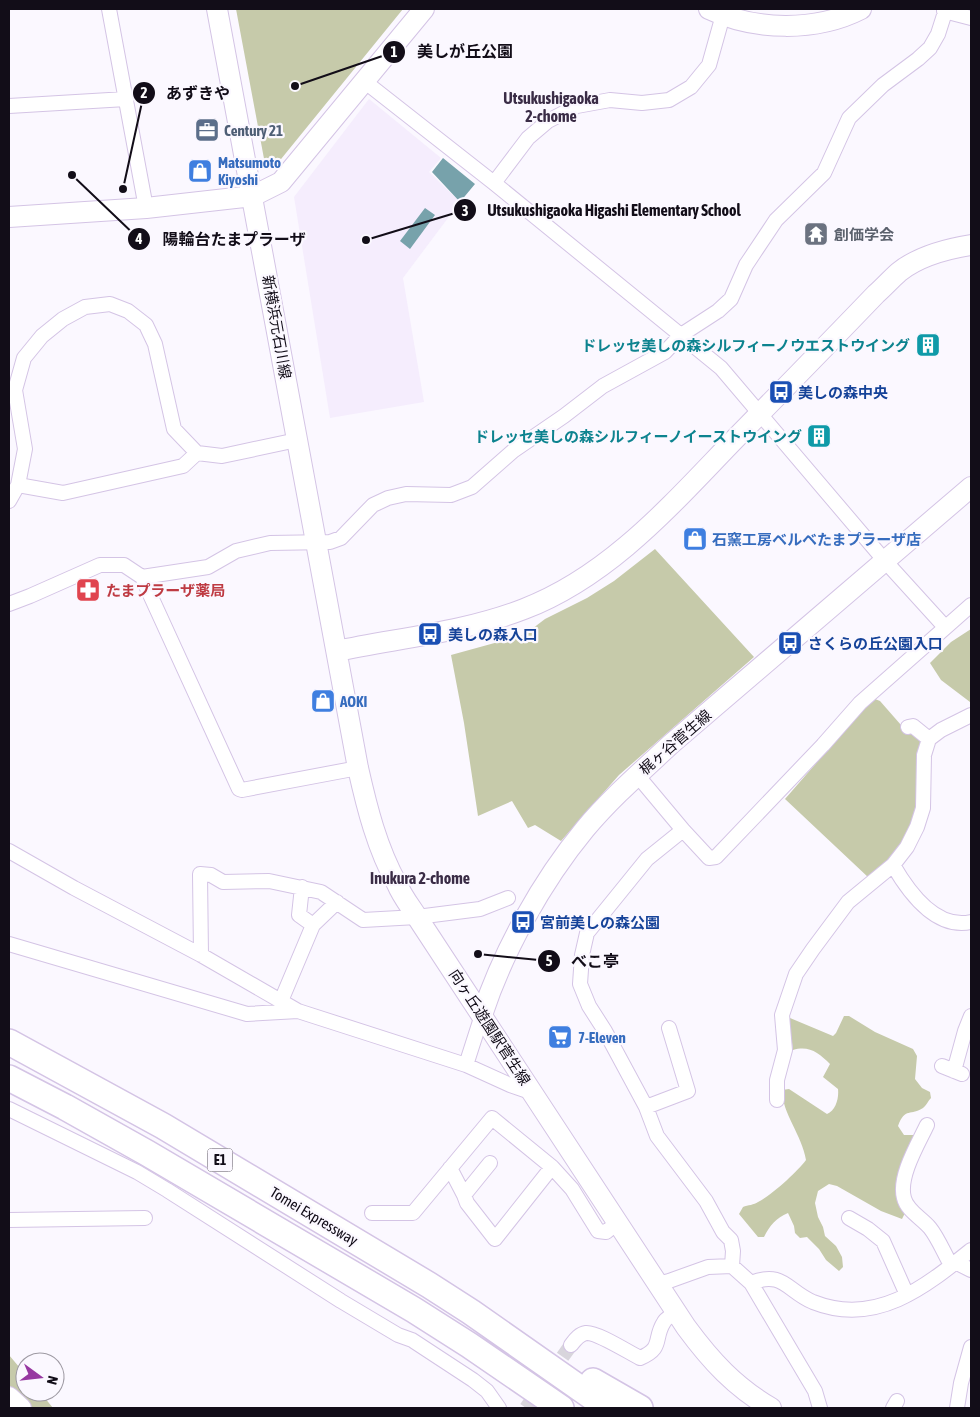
<svg xmlns="http://www.w3.org/2000/svg" width="980" height="1417" font-family="'Asap Condensed','Noto Sans JP',sans-serif">
<rect width="100%" height="100%" fill="#fbf8ff"/>
<path fill="#f5edfd" d="M369 99 441 158 429 172 460 202 403 278 424 402 330 418 294 197Z"/>
<path fill="#c6caaa" d="M236 9H403L277 164H265Z
M655 549 754 657 619 775 561 841 535 825 528 828 512 801 478 816 464 723 451 655 524 635 545 619 587 598 614 581Z
M971 629V702H970L941 680 930 663 951 642Z
M875 699 880 701 901 725 919 739 921 743 917 759 916 785 919 799 908 835 886 865 869 878 785 799 866 706Z
M844 1016H849L875 1032 913 1049 917 1056 915 1079 922 1088 930 1092 931 1098C928 1101 926 1106 923 1108 911 1116 905 1107 898 1126L904 1135H913V1144L906 1211 902 1219 881 1211 837 1186 829 1184 818 1191 815 1203 818 1217 823 1227 825 1236 836 1246 842 1257 843 1267 839 1271 826 1260 819 1249 807 1237 800 1238 795 1233 794 1226 788 1213C776 1218 770 1225 764 1237H758L739 1214 743 1207C748 1205 754 1205 758 1202 772 1195 797 1172 806 1160 802 1135 782 1113 782 1090L789 1089 827 1114C836 1110 839 1098 838 1089L823 1077 830 1064C819 1053 809 1045 793 1050L789 1021 790 1018 833 1036 836 1033Z
M9 1355 25 1374V1392H40L53 1408H33L9 1385Z"/>
<path fill="#77a2ab" d="M443 158 475 184 460 202 432 172Z
M425 208 435 215 410 249 400 241Z"/>
<g fill="none" stroke-linecap="round" stroke-linejoin="round">
<path stroke="#d8d5dc" stroke-width="14" stroke-dasharray="14 7" stroke-linecap="butt" d="M526 1408 571 1345"/>
<defs>
<path id="street" d="M109 9 146 208
M944 11 971 18
M364 81 494 183 721 368 885 561 945 627
M9 106 126 99
M494 183 528 138 548 121 577 106 610 100 642 103 669 100 691 87 709 65 723 15
M18 485 63 493 183 466 197 453
M9 501 18 485 25 449 15 390 24 358 42 336 63 319 85 307 110 304 128 311 146 325 155 344 174 429 197 453 222 456 297 440
M142 577 239 789 242 790 358 768
M9 604 30 596 100 565H124L142 577 208 567 236 551 270 543 330 542 341 538 373 505 388 498 406 494 451 495 472 487 513 451 564 416 603 386 665 352 681 335 718 311 731 299 746 265 776 220 824 173 849 118 883 85 918 59 930 48 938 34 946 9
M908 727 913 726 929 739
M637 775 683 830 709 858 716 857 823 745 860 703 971 605
M683 830 647 859 587 933 582 955 580 984 589 1006 605 1031 646 1107 657 1136 706 1201 723 1232 731 1240 733 1251 732 1266
M9 851 74 888 201 955 298 1011 466 1065 510 1085 533 1093
M893 865C908 891 935 930 971 922
M302 887 299 915 313 925
M9 944 247 1014 298 1011
M201 955 200 874 211 875 223 882 269 881 321 892 363 920 417 917 480 909 508 898
M281 1001 313 925 337 902
M466 1065 482 1015
M942 1066 962 1074
M954 1071 965 1031 971 1016
M777 1100V1080L785 1050 782 1015 796 974 813 949 848 902 893 865 907 847 917 827 923 808 924 755 929 739 941 730 971 715
M646 1107 688 1091 669 1028
M9 1109 137 1172 167 1190 341 1301 398 1335 412 1340 473 1380 487 1391 499 1408
M927 1125C918 1144 898 1177 904 1198 907 1211 922 1218 930 1228 938 1238 944 1253 951 1265
M490 1163 464 1195 467 1203 495 1239 552 1167
M450 1168 464 1195
M372 1213H413L492 1118 552 1167 572 1189 598 1231 606 1232 617 1223
M849 1218 868 1229 883 1241 907 1295
M9 1220 145 1218
M955 1262 971 1270
M751 1283C783 1270 787 1291 813 1302 876 1327 925 1287 971 1250
M657 1284 669 1281 708 1267 732 1266 751 1283 815 1391 820 1408
M571 1345C575 1340 579 1334 586 1333 597 1332 628 1352 640 1358 664 1348 653 1339 664 1322 666 1318 673 1315 676 1312
M893 1408 897 1401
M957 1408 961 1383 971 1347"/>
<path id="secondary" d="M217 9 358 768C367 808 377 848 397 884 402 896 410 906 417 917L686 1327C711 1361 735 1387 771 1408
M709 9C755 31 816 32 861 9
M9 217 146 208 253 196 281 182 424 9
M337 651C399 638 465 632 524 609 610 576 672 504 734 440 782 391 829 343 876 294 884 287 891 279 899 272 919 256 946 249 971 245
M482 1015C503 951 542 881 585 829 611 798 642 771 671 744L971 487
M9 1397 21 1408"/>
<path id="highway" d="M9 1042 163 1126 429 1285 471 1312 608 1408
M9 1078 65 1107 147 1153 414 1310 469 1345 561 1408
M593 1381 640 1408"/>
</defs>
<use href="#street" stroke="#d4c4e5" stroke-width="16"/>
<use href="#secondary" stroke="#d4c4e5" stroke-width="22"/>
<use href="#highway" stroke="#d4c4e5" stroke-width="28"/>
<use href="#street" stroke="#fff" stroke-width="14"/>
<use href="#secondary" stroke="#fff" stroke-width="20"/>
<use href="#highway" stroke="#fff" stroke-width="25"/>
</g>
<defs>
<symbol id="office-square" viewBox="-11 -11 22 22"><rect x="-9" y="-9" width="18" height="18" rx="4" fill="#5c6f8a" stroke="#fbf8ff"/><path d="M-6-3h4V-5.5h4V-3h4V5H-6ZM-1-4.5V-3h2v-1.5ZM-6 0V1H6V0Z" fill="#fff"/></symbol>
<symbol id="shop-square" viewBox="-11 -11 22 22"><rect x="-9" y="-9" width="18" height="18" rx="4" fill="#3f7fe0" stroke="#fbf8ff"/><path d="M-5-2.5h2.3a2.7 3.5 0 0 1 5.4 0H5L5.5 6h-11ZM-1.5-2.5h3a1.5 2.3 0 0 0-3 0Z" fill="#fff"/></symbol>
<symbol id="temple-square" viewBox="-11 -11 22 22"><rect x="-9" y="-9" width="18" height="18" rx="4" fill="#6b7280" stroke="#fbf8ff"/><path d="M0-6L5-2H3V0L6.5 2.5H4V6H1.5V3h-3V6H-4V2.5H-6.5L-3 0V-2H-5Z" fill="#fff"/></symbol>
<symbol id="building-square" viewBox="-11 -11 22 22"><rect x="-9" y="-9" width="18" height="18" rx="4" fill="#0f9aa8" stroke="#fbf8ff"/><path d="M-4-6H4V6H1V3H-1V6H-4ZM-2.5-4.3h1.7v1.8h-1.7ZM.8-4.3h1.7v1.8H.8ZM-2.5-1h1.7V.8h-1.7ZM.8-1h1.7V.8H.8Z" fill="#fff"/></symbol>
<symbol id="bus-square" viewBox="-11 -11 22 22"><rect x="-9" y="-9" width="18" height="18" rx="4" fill="#1a4fb4" stroke="#fbf8ff"/><path d="M-5-6H5V4H4V6H2V4H-2V6H-4V4H-5ZM-3.5-4V0h7V-4ZM-3.5 1.2v1.5H-2V1.2ZM2 1.2v1.5H3.5V1.2Z" fill="#fff"/></symbol>
<symbol id="pharmacy-square" viewBox="-11 -11 22 22"><rect x="-9" y="-9" width="18" height="18" rx="4" fill="#e0444e" stroke="#fbf8ff"/><path d="M-2-6h4v4h4v4h-4v4h-4v-4h-4v-4h4Z" fill="#fff"/></symbol>
<symbol id="supermarket-square" viewBox="-11 -11 22 22"><rect x="-9" y="-9" width="18" height="18" rx="4" fill="#3f7fe0" stroke="#fbf8ff"/><path d="M-6-5.5h2.5l.6 2H6L4.5 2H-2.5L-4.4-4H-6ZM-1.5 3.2a1.3 1.3 0 1 0 .1 0ZM3 3.2a1.3 1.3 0 1 0 .1 0Z" fill="#fff"/></symbol>
</defs>
<g fill-rule="evenodd">
<use href="#office-square" x="193" y="116" width="28" height="28"/>
<use href="#shop-square" x="186" y="157" width="28" height="28"/>
<use href="#temple-square" x="802" y="220" width="28" height="28"/>
<use href="#building-square" x="914" y="331" width="28" height="28"/>
<use href="#bus-square" x="767" y="378" width="28" height="28"/>
<use href="#building-square" x="805" y="422" width="28" height="28"/>
<use href="#shop-square" x="681" y="525" width="28" height="28"/>
<use href="#pharmacy-square" x="74" y="576" width="28" height="28"/>
<use href="#bus-square" x="416" y="620" width="28" height="28"/>
<use href="#bus-square" x="776" y="629" width="28" height="28"/>
<use href="#shop-square" x="309" y="687" width="28" height="28"/>
<use href="#bus-square" x="509" y="908" width="28" height="28"/>
<use href="#supermarket-square" x="546" y="1023" width="28" height="28"/>
</g>
<g text-anchor="middle" dominant-baseline="central" stroke-width="4.5" stroke-linejoin="round" paint-order="stroke">
<rect fill="#fbf8ff" stroke="#58545d" stroke-width="1" x="207.5" y="1148.5" width="25" height="23" rx="4"/>
<g font-size="14" font-weight="bold" fill="#120d18">
<text x="220" y="1160">E1</text>
</g>
<g font-size="15" font-weight="bold" fill="#4e5e75" stroke="#fbf8ff" text-anchor="start">
<text x="224" y="130">Century 21</text>
</g>
<g font-size="15" font-weight="bold" fill="#366cbe" stroke="#fbf8ff" text-anchor="start">
<text x="218" y="162">Matsumoto<tspan x="218" dy="17">Kiyoshi</tspan></text>
<text x="712" y="539">石窯工房ベルベたまプラーザ店</text>
<text x="340" y="701">AOKI</text>
<text x="578" y="1037">7-Eleven</text>
</g>
<g font-size="15" font-weight="bold" fill="#5b616d" stroke="#fbf8ff" text-anchor="start">
<text x="834" y="234">創価学会</text>
</g>
<g font-size="15" fill="#120d18" stroke="#fbf8ff">
<text transform="translate(277 327) rotate(80)">新横浜元石川線</text>
<text transform="translate(675 742) rotate(-41)">梶ヶ谷菅生線</text>
<text transform="translate(490 1027) rotate(57)">向ヶ丘遊園駅菅生線</text>
<text transform="translate(314 1216) rotate(31)">Tomei Expressway</text>
</g>
<g font-size="15" font-weight="bold" fill="#0d838f" stroke="#fbf8ff" text-anchor="end">
<text x="910" y="345">ドレッセ美しの森シルフィーノウエストウイング</text>
<text x="802" y="436">ドレッセ美しの森シルフィーノイーストウイング</text>
</g>
<g font-size="15" font-weight="bold" fill="#164399" stroke="#fbf8ff" text-anchor="start">
<text x="798" y="392">美しの森中央</text>
<text x="448" y="634">美しの森入口</text>
<text x="808" y="643">さくらの丘公園入口</text>
<text x="540" y="922">宮前美しの森公園</text>
</g>
<g font-size="15" font-weight="bold" fill="#be3a42" stroke="#fbf8ff" text-anchor="start">
<text x="106" y="590">たまプラーザ薬局</text>
</g>
<g font-size="16" font-weight="bold" fill="#3a2c46" stroke="#fbf8ff">
<text x="551" y="98">Utsukushigaoka<tspan x="551" dy="18">2-chome</tspan></text>
<text x="420" y="878">Inukura 2-chome</text>
</g>
</g>
<path fill="none" stroke="#120d18" stroke-width="2" d="M295 86L394 52M123 189L144 93M366 240L465 210M72 175L139 239M478 954L549 961"/>
<g fill="#120d18" stroke="#fbf8ff" stroke-width="2">
<circle cx="295" cy="86" r="5"/>
<circle cx="123" cy="189" r="5"/>
<circle cx="366" cy="240" r="5"/>
<circle cx="72" cy="175" r="5"/>
<circle cx="478" cy="954" r="5"/>
<circle cx="394" cy="52" r="12"/>
<circle cx="144" cy="93" r="12"/>
<circle cx="465" cy="210" r="12"/>
<circle cx="139" cy="239" r="12"/>
<circle cx="549" cy="961" r="12"/>
</g>
<g font-size="15" text-anchor="middle" font-weight="bold" fill="#fff">
<text x="394" y="57">1</text>
<text x="144" y="98">2</text>
<text x="465" y="216">3</text>
<text x="139" y="244">4</text>
<text x="549" y="966">5</text>
</g>
<g font-size="16" text-anchor="middle" font-weight="bold" fill="#120d18" stroke="#fbf8ff" stroke-width="4.5" stroke-linejoin="round" paint-order="stroke">
<text x="465" y="57">美しが丘公園</text>
<text x="198" y="99">あずきや</text>
<text x="614" y="216">Utsukushigaoka Higashi Elementary School</text>
<text x="234" y="245">陽輪台たまプラーザ</text>
<text x="595" y="967">べこ亭</text>
</g>
<rect width="980" height="1417" fill="none" stroke="#120d18" stroke-width="20"/>
<g transform="translate(40 1377) rotate(105)"><circle r="24" fill="#fbf8ff" stroke="#9e9aa3"/>
<path d="M0-4L9 19L0 12L-9 19Z" fill="#9738a1"/>
<text y="-8" font-size="14" font-weight="bold" text-anchor="middle" fill="#120d18">N</text>
</g>
</svg>
